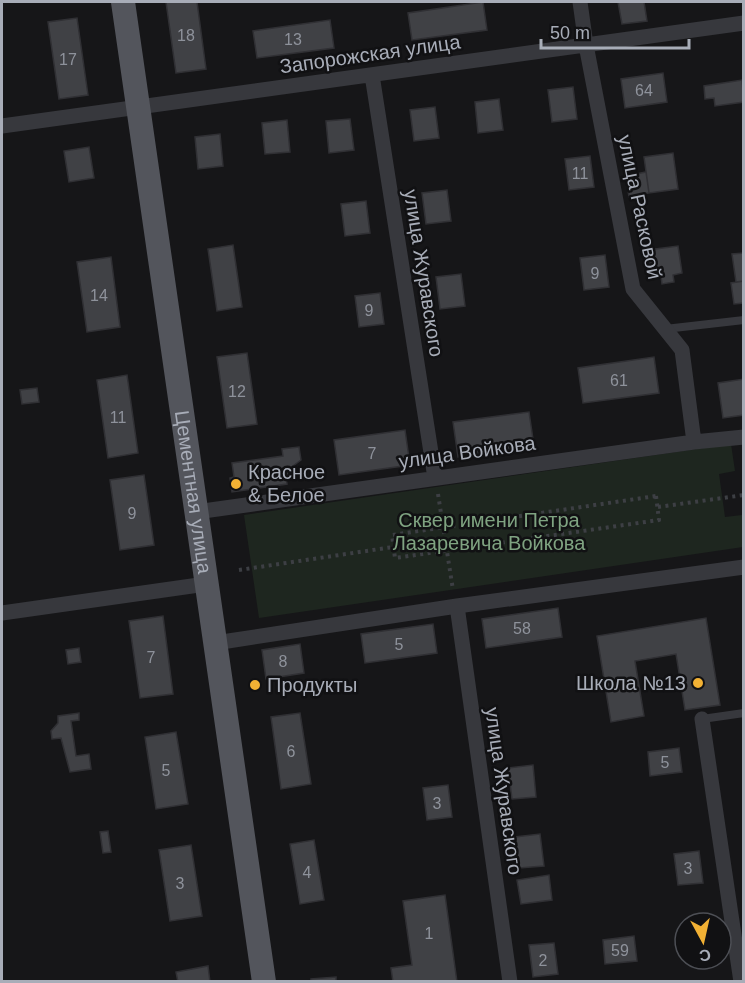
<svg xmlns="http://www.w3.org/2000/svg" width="745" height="983" font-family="Helvetica,sans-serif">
<rect width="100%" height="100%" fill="#161618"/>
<path fill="#1e261f" d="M731 444 735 471 719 474 725 517 742 515 743 547 259 618 244 515Z"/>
<path fill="#404145" stroke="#303034" stroke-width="1.5" d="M166 2H197L206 69 176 73Z
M483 2 487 30 412 40 408 13Z
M618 2H644L647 21 622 24Z
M77 18 88 95 59 99 48 22Z
M330 20 334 48 257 58 253 31Z
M663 73 667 102 625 108 621 79Z
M742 80 744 102 715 106 714 98 705 99 704 86Z
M573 87 577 119 552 122 548 90Z
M499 99 503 130 478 133 475 102Z
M435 107 439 138 414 141 410 110Z
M350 119 354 150 329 153 326 121Z
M287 120 290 152 265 154 262 123Z
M220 134 223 166 198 169 195 137Z
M89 147 94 178 69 182 64 151Z
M673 153 678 189 649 193 644 157Z
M590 156 594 187 569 190 565 159Z
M646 172 649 193 629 197 626 176Z
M447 190 451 221 426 224 422 193Z
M366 201 370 233 345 236 341 204Z
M233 245 242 307 217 311 208 249Z
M678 246 682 273 673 275 674 282 662 284 661 276 652 278 648 250Z
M744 253V281L736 282 732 254Z
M605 255 609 287 584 290 580 258Z
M111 257 120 327 87 332 77 262Z
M461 274 465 306 440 309 436 277Z
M744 281V303L734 304 731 283Z
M380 293 384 324 359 327 355 296Z
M247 353 257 424 227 428 217 357Z
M654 357 659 393 583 403 578 368Z
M127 375 138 453 108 458 97 380Z
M744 379V415L723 418 718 383Z
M37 388 39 402 22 404 20 390Z
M529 412 534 446 458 457 453 422Z
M405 430 410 465 339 475 334 440Z
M299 447 301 460 289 469 290 476 286 477 287 484 232 492 230 478 234 477 232 463 283 456 282 449Z
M144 475 154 545 120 550 110 480Z
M558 608 562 637 486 648 482 619Z
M163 616 173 694 140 698 129 621Z
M706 618 720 705 685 710 676 654 635 661 644 716 611 722 597 636Z
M433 624 437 653 365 663 361 634Z
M300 644 304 673 266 679 262 650Z
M79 648 81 662 68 664 66 650Z
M79 713V720L71 721 76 756 89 754 91 769 70 772 61 738 52 739 51 731 58 723V716Z
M300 713 311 784 281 789 271 717Z
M176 732 188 804 156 809 145 737Z
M679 748 682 772 650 776 648 752Z
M533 765 536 797 512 799 508 768Z
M448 785 452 817 427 820 423 788Z
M108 831 111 852 103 853 100 832Z
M540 834 544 866 519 868 515 837Z
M314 840 324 900 300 904 290 844Z
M191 845 202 916 170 921 159 850Z
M699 851 703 883 678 885 674 854Z
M549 875 552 900 521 904 517 880Z
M445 895 457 982H393L391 968 412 965 403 901Z
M634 936 637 961 605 964 603 940Z
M554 943 558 974 533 977 529 945Z
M208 966 210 982H178L176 972Z
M336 977V982H311V979Z"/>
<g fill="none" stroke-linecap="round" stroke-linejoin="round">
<path stroke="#3d3f44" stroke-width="4" stroke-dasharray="3 4.5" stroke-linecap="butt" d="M438 494 453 590
M656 496 659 520 395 558 392 535Z
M658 507 744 495
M239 570 393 547"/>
<path stroke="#37383d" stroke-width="8" d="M665 329 744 320
M702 719 744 713"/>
<path stroke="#37383d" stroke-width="15" d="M580 2 586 45 633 289 682 350 694 442
M372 75 435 478
M2 126 744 23
M196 512 694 442 744 437
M457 606 510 982
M2 613 206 584
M215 643 457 606 744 567
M702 719 741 982"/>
<path stroke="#53555c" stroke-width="24" id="s1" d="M123 2 264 982"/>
</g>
<g fill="#f2b134" stroke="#111113" stroke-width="2">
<circle cx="236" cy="484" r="6"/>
<circle cx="698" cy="683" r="6"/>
<circle cx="255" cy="685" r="6"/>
</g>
<g text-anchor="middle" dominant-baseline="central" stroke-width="5" stroke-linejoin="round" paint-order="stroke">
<g font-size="16" fill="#8e929b">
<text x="186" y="35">18</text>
<text x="293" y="39">13</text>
<text x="68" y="59">17</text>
<text x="644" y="90">64</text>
<text x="580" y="173">11</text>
<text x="595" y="273">9</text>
<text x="99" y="295">14</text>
<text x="369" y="310">9</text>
<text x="619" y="380">61</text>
<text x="237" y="391">12</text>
<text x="118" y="417">11</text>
<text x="372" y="453">7</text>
<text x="132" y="513">9</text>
<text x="522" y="628">58</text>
<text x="399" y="644">5</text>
<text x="151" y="657">7</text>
<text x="283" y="661">8</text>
<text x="291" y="751">6</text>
<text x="665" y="762">5</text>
<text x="166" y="770">5</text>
<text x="437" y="803">3</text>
<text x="688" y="868">3</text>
<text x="307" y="872">4</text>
<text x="180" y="883">3</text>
<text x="429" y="933">1</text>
<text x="620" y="950">59</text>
<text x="543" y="960">2</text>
</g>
<g font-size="20" fill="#a8adb8" stroke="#111113">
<text transform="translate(370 54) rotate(-8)">Запорожская улица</text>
<text transform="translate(640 207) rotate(78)">улица Расковой</text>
<text transform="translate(424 273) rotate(81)">улица Журавского</text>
<text transform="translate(467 452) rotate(-8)">улица Войкова</text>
<text stroke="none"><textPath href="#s1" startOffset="495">Цементная улица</textPath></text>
<text transform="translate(504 791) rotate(82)">улица Журавского</text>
</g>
<g font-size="20" fill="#a8adb8" stroke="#111113" text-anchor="start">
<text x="248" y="472">Красное<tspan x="248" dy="23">&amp; Белое</tspan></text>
<text x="686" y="683" text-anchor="end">Школа №13</text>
<text x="267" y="685">Продукты</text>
</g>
<g font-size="20" fill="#7fa381" stroke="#111113">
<text x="489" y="520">Сквер имени Петра<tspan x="489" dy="23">Лазаревича Войкова</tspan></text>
</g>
</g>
<rect width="745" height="983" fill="none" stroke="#a8adb8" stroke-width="6"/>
<g transform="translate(703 941) rotate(172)"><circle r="28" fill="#111113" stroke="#4d4f55" stroke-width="1.5"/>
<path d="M0-4.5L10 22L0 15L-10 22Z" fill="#f2b134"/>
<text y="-9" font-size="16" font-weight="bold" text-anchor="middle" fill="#a8adb8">С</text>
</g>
<path d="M541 39v9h148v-9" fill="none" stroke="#a8adb8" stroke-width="3"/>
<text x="550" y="39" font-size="18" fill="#a8adb8" stroke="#111113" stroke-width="4.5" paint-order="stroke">50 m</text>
</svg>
